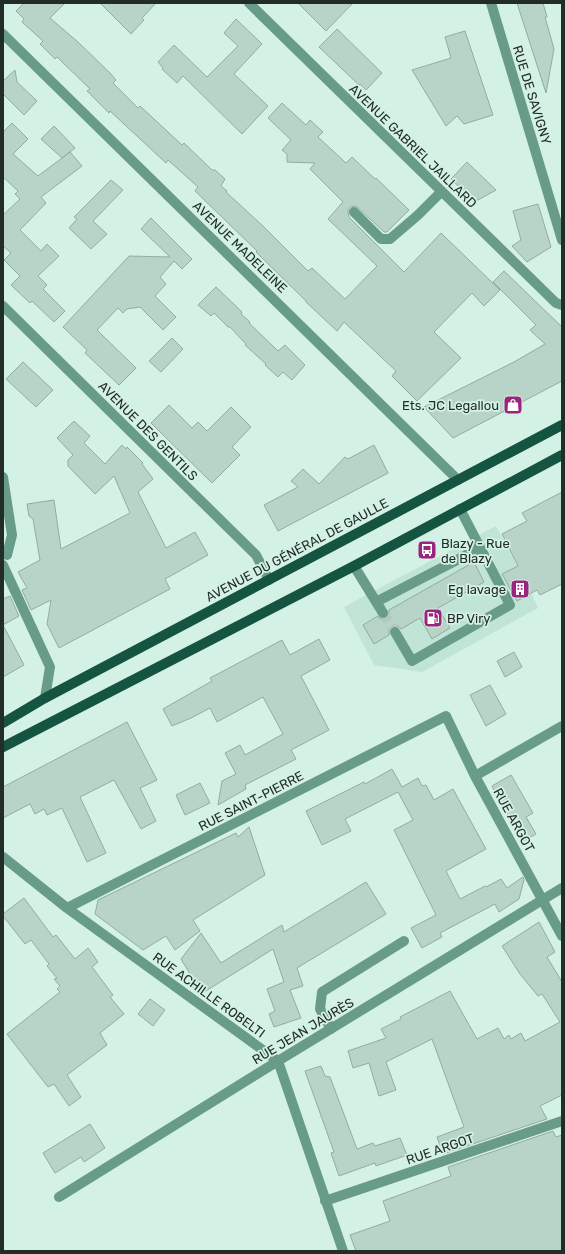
<svg xmlns="http://www.w3.org/2000/svg" width="565" height="1254" font-family="Rubik,sans-serif">
<rect width="100%" height="100%" fill="#d4f1e5"/>
<path fill="#c0e4d5" d="M496 526 527 584 538 608 422 672 374 665 344 607Z"/>
<path fill="#b8d4c8" stroke="#91aca1" d="M24 3H65L50 18 79 43 110 73 116 80 113 83 138 108 140 106 182 145 184 143 212 170H215L225 179 221 186 227 191 226 192 264 227 308 271 312 268 345 299 377 266 328 219 343 202 310 169 315 163 287 162V154L282 150 291 140 268 118 282 103 306 125 310 120 323 132 318 137 346 163 352 157 375 179 376 178 409 210 387 232H384L356 206 350 207 348 211 349 217 404 272 441 233 500 290 484 306 472 293 434 332 461 358 417 401 392 376 396 371 344 322 337 331 306 302V301L256 252 257 251 195 191 198 187 168 160 166 163 110 111 109 113 87 91 90 89 57 57 55 59 40 44 43 41 22 22 24 19 16 11Z
M100 3H156L142 18 144 20 131 34Z
M298 3H353L326 31Z
M517 3H543L547 17H545L554 49 546 93Z
M236 19 262 44 234 74 268 106 242 134 183 76 177 83 162 69 163 68 158 62 174 45 207 77 238 46 224 33Z
M337 29 382 73 366 90 360 84 359 85 319 47Z
M465 31 493 115 464 124 457 116 446 126 412 70 451 58 445 37Z
M15 70 17 82 37 101 24 115 3 94V81Z
M12 123 28 139 13 154 38 176 70 152 82 166 41 197 46 203 20 230 41 251 47 244 59 256 38 276 47 285 43 289 65 311 54 322 32 301 30 303 11 285 20 276 4 260 11 253 3 246V215L20 199 15 194 18 191 3 177V132Z
M54 126 75 148 62 158 41 139Z
M467 162 496 190 478 200H473L451 179Z
M111 180 123 190 93 221 107 234 91 249 69 228 77 219 74 217Z
M538 204 551 247 527 262 512 246 521 240 513 211Z
M151 218 192 259 182 269 174 261 160 277 166 284 155 296 176 317 163 330 140 307 127 309 123 313 118 308 97 330 136 368 119 385 85 353 87 350 63 327 129 256 170 257 141 229Z
M504 271 562 327V381L453 438 424 407 514 362 545 344 530 330 536 325 493 282Z
M216 287 242 312 241 314 250 322 249 323 278 351 285 345 305 365 292 380 283 372 278 377 265 365 266 364 245 345 246 344 230 327H228L214 313 211 316 198 305Z
M172 338 183 349 161 372 149 361Z
M23 362 53 390 36 407 6 379Z
M169 405 192 428 198 422 207 431 231 407 251 427 232 447 240 455 212 483 151 423Z
M74 421 90 436 84 443 105 464 122 445 126 449 127 447 143 463 142 464 153 479 138 492 166 548 195 532 208 555 165 579 170 589 59 648 47 624 51 600 31 610 22 590 27 588 18 572 40 560 33 519 29 516 27 504 54 500 61 549 130 513 114 476 95 494 68 466V460L73 455 57 438Z
M374 445 388 473 278 531 264 505 298 487 291 481 303 469 319 484 345 457 348 459Z
M562 492V584L540 595 537 590 517 601 502 574 518 566 502 534 527 521 522 513Z
M474 562 484 582 438 608 450 628 432 639 420 618 401 629 398 626H392L389 629V635L374 644 363 625 378 616 380 619H386L389 616V610Z
M10 596 19 616 3 625V599Z
M3 625 24 665 3 677Z
M319 639 330 660 301 676 329 730 291 750 296 759 245 785 246 789 218 805 222 781 236 774 225 753 240 745 245 755 283 734 263 697 217 722 210 708 191 718 172 726 163 709 212 681 210 678 282 640 290 655Z
M514 652 522 667 505 677 497 661Z
M490 685 506 714 486 726 470 695Z
M127 722 157 780 140 788 156 821 141 829 114 780 80 797 106 853 87 862 62 808 47 815 44 809 35 814 30 804 3 818V787Z
M392 769 402 787 418 778 422 786 426 785 434 800 453 789 486 849 446 871 460 899 485 886 486 887 501 879 507 888 523 877 524 880 519 899 499 912 495 904 440 933 442 937 422 948 411 928 436 915 394 830 413 820 398 792 345 819 351 831 322 845 306 811 364 782 365 784Z
M511 775 533 813 526 817 536 834 522 842 492 786Z
M200 783 210 803 185 815 176 795Z
M249 827 265 875 193 920 200 931 175 950 166 936 143 950 95 914 98 900 236 833 238 837Z
M366 882 386 914 297 968 303 986 290 990 301 1018 274 1027 269 1014 275 1011 267 989 284 982 273 949 201 994 187 983 193 979 181 959 201 933 221 963 282 925 284 932Z
M24 898 53 937 56 935 75 959 88 948 98 962 92 967 113 995 110 997 124 1014 100 1033 107 1045 67 1075 81 1097 69 1106 54 1084 48 1087 7 1034 60 992 57 989 60 986 54 979 57 978 47 966 49 964 31 940 25 944 3 916V914Z
M539 922 555 952 547 957 562 982V1095L540 1106 547 1119 443 1154 437 1137 464 1127 432 1039 386 1062 396 1090 379 1096 369 1063 353 1068 348 1051 386 1038 381 1029 401 1019 400 1017 450 991 477 1039 498 1028 504 1039 509 1035 511 1039 521 1033 525 1041 560 1022 542 994 538 996 520 974 502 946Z
M150 999 165 1010 153 1026 138 1014Z
M321 1066 325 1076 330 1077 357 1149 373 1143 375 1146 400 1138 407 1155 376 1166 375 1163 339 1176 331 1153 334 1152 305 1071Z
M90 1124 105 1148 84 1162 81 1157 55 1173 43 1153Z
M553 1131 556 1137 562 1135V1251H356L350 1235 390 1221 383 1201 451 1176 448 1167Z"/>
<g fill="none" stroke-linecap="round" stroke-linejoin="round">
<path stroke="#b0cabf" stroke-width="10" stroke-dasharray="10 5" stroke-linecap="butt" d="M383 613 395 632"/>
<path stroke="#689c89" stroke-width="10" d="M249 3 556 303 562 305
M491 3 562 240
M3 34 458 480
M354 212 381 239H390L418 215 441 192
M3 306 256 555 269 580
M3 477 12 535 7 555
M3 565 50 667 45 698
M354 566 383 613
M376 602 480 548
M395 632 412 661 510 605 460 509
M475 776 562 726
M3 857 67 908 278 1061 343 1251
M67 908 446 716 475 776 562 936
M331 1029 320 1009 322 992 404 941
M59 1197 278 1061 562 888
M325 1201 562 1121"/>
<path stroke="#145441" stroke-width="10" d="M3 723 45 698 562 425
M3 747 354 566 562 455"/>
</g>
<defs>
<symbol id="shop-square" viewBox="-11 -11 22 22"><rect x="-9" y="-9" width="18" height="18" rx="4" fill="#9b247e" stroke="#d4f1e5"/><path d="M-5-2.5h2.3a2.7 3.5 0 0 1 5.4 0H5L5.5 6h-11ZM-1.5-2.5h3a1.5 2.3 0 0 0-3 0Z" fill="#fff"/></symbol>
<symbol id="bus-square" viewBox="-11 -11 22 22"><rect x="-9" y="-9" width="18" height="18" rx="4" fill="#9b247e" stroke="#d4f1e5"/><path d="M-5-6H5V4H4V6H2V4H-2V6H-4V4H-5ZM-3.5-4V0h7V-4ZM-3.5 1.2v1.5H-2V1.2ZM2 1.2v1.5H3.5V1.2Z" fill="#fff"/></symbol>
<symbol id="building-square" viewBox="-11 -11 22 22"><rect x="-9" y="-9" width="18" height="18" rx="4" fill="#9b247e" stroke="#d4f1e5"/><path d="M-4-6H4V6H1V3H-1V6H-4ZM-2.5-4.3h1.7v1.8h-1.7ZM.8-4.3h1.7v1.8H.8ZM-2.5-1h1.7V.8h-1.7ZM.8-1h1.7V.8H.8Z" fill="#fff"/></symbol>
<symbol id="fuel-square" viewBox="-11 -11 22 22"><rect x="-9" y="-9" width="18" height="18" rx="4" fill="#9b247e" stroke="#d4f1e5"/><path d="M-5.5-6h7V0h2V4h1.3V-2.5L3-4.5l.8-.8L6-3V5H2.5V1h-1V6h-7ZM-4.2-4.7v3.2H.2V-4.7Z" fill="#fff"/></symbol>
</defs>
<g fill-rule="evenodd">
<use href="#shop-square" x="502" y="394" width="22" height="22"/>
<use href="#bus-square" x="416" y="539" width="22" height="22"/>
<use href="#building-square" x="509" y="578" width="22" height="22"/>
<use href="#fuel-square" x="422" y="607" width="22" height="22"/>
</g>
<g text-anchor="middle" dominant-baseline="central" stroke-width="3.5" stroke-linejoin="round" paint-order="stroke">
<g font-size="13" fill="#222d29" stroke="#d4f1e5">
<text transform="translate(532 95) rotate(73)">RUE DE SAVIGNY</text>
<text transform="translate(413 146) rotate(44)">AVENUE GABRIEL JAILLARD</text>
<text transform="translate(240 247) rotate(44)">AVENUE MADELEINE</text>
<text transform="translate(148 431) rotate(45)">AVENUE DES GENTILS</text>
<text transform="translate(297 550) rotate(-28)">AVENUE DU GÉNÉRAL DE GAULLE</text>
<text transform="translate(251 801) rotate(-27)">RUE SAINT-PIERRE</text>
<text transform="translate(514 820) rotate(61)">RUE ARGOT</text>
<text transform="translate(209 995) rotate(36)">RUE ACHILLE ROBELTI</text>
<text transform="translate(303 1031) rotate(-31)">RUE JEAN JAURÈS</text>
<text transform="translate(440 1149) rotate(-19)">RUE ARGOT</text>
</g>
<g font-size="13" fill="#222d29" stroke="#d4f1e5" text-anchor="end">
<text x="499" y="405">Ets. JC Legallou</text>
<text x="441" y="543" text-anchor="start">Blazy - Rue<tspan x="441" dy="15">de Blazy</tspan></text>
<text x="506" y="589">Eg lavage</text>
<text x="447" y="618" text-anchor="start">BP Viry</text>
</g>
</g>
<rect width="565" height="1254" fill="none" stroke="#222d29" stroke-width="8"/>
</svg>
